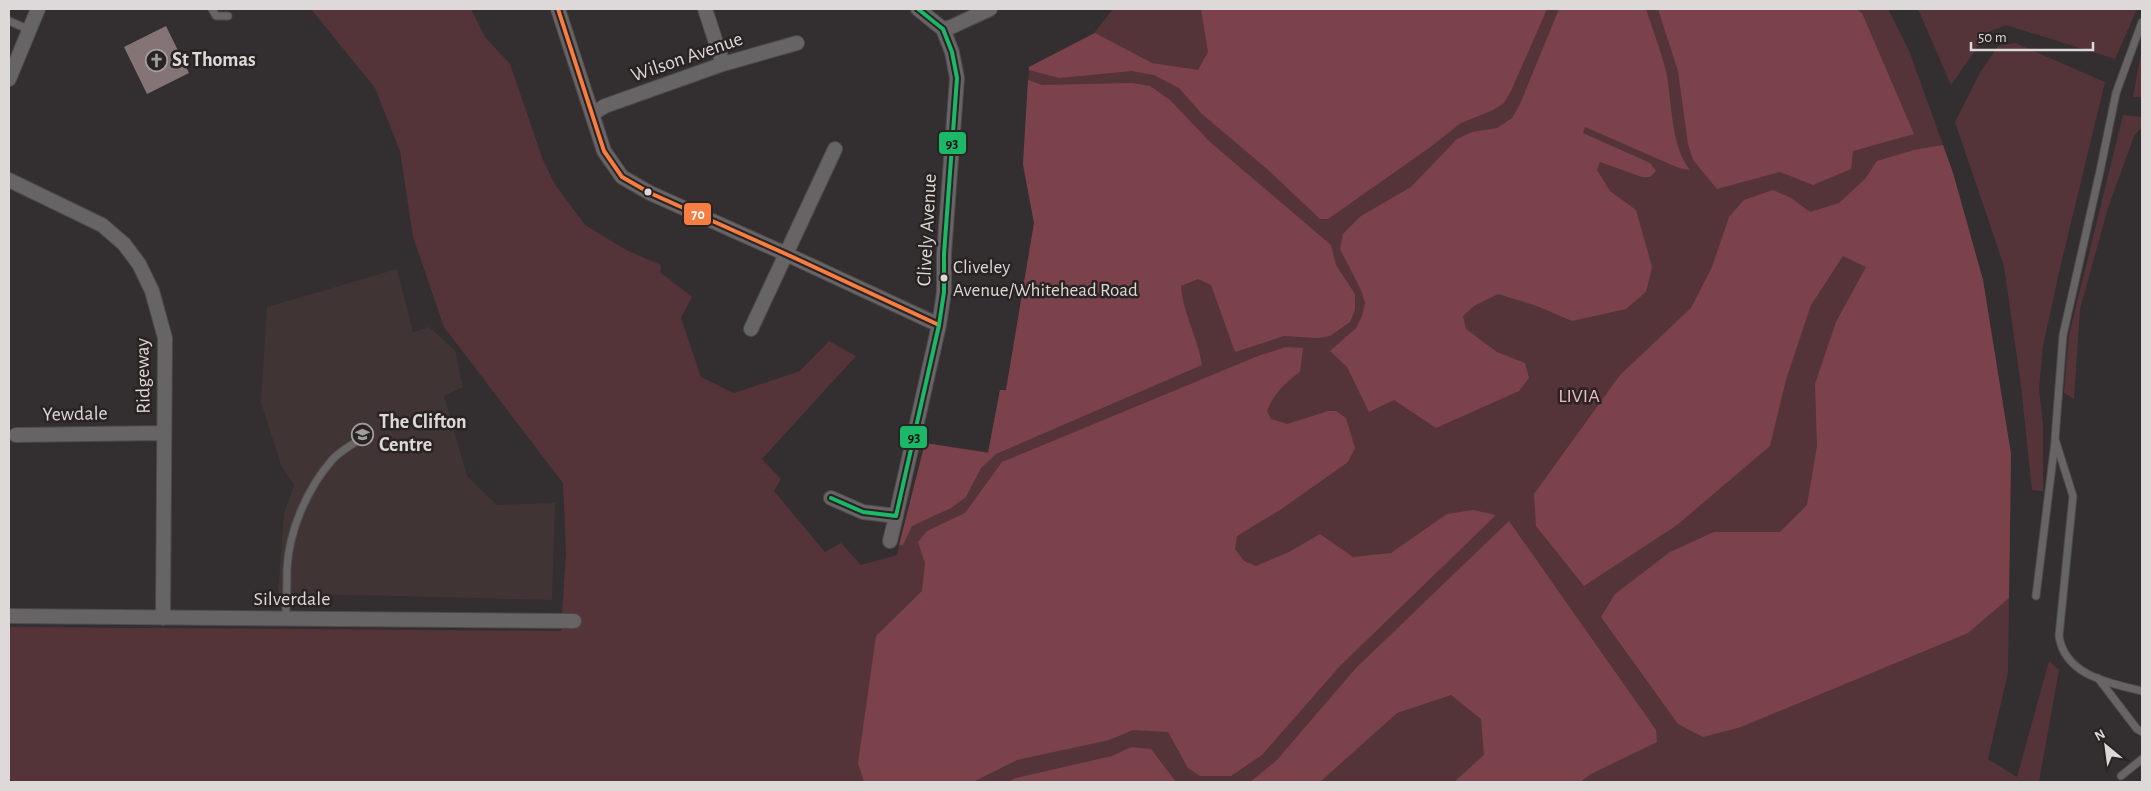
<svg xmlns="http://www.w3.org/2000/svg" width="2151" height="791" font-family="'Alegreya Sans',sans-serif">
<rect width="100%" height="100%" fill="#332e2f"/>
<path fill="#413435" d="M397 269 413 332 429 327 455 350 463 387 444 396 467 476 497 505 555 503 552 600 278 593 284 514 294 485 281 465 261 403 267 307Z"/>
<path fill="#553439" d="M311 9H471L485 37 510 64 543 160 554 183 585 225 628 251 661 265 660 272 692 297 681 318 701 377 734 393 800 371 829 341 856 356 762 459 781 479 774 491 825 552 841 543 861 565 897 555 925 443 988 452 1000 390H1006L1034 223 1023 166 1029 67 1094 33 1113 9H1888L1910 53 1953 173 1983 280 2011 454 2008 673 1988 759 2017 777 2049 661 2059 670 2039 782H9V627L561 631 566 552 563 483 444 327 413 237 400 151 375 88Z
M1918 9H2137L2115 59 2006 25 1988 32 1951 85Z
M2015 43 2105 82 2060 268 2043 346 2039 389 2043 425V491L2032 490 2021 386 2004 266 1955 122 1981 71 1998 46Z
M2142 48V97H2133Z
M2123 115 2142 117V127L2134 136 2108 208 2080 309 2074 399 2064 393 2069 335Z"/>
<path fill="#7b424b" d="M1201 9H1547L1511 91 1504 103 1493 110 1461 123 1429 148 1328 219H1320L1267 169 1202 114 1179 88 1154 75 1132 71 1059 78 1029 70V67L1095 33 1152 63 1198 70 1208 52Z
M1559 9H1646C1653 31 1662 53 1667 76 1672 104 1671 147 1690 170L1679 168 1585 127 1583 133 1650 163 1656 171 1650 177H1642L1600 162 1597 170 1610 191 1636 210 1652 267 1646 292 1626 309 1572 321 1537 306 1498 294 1474 306 1463 316 1466 329 1497 352 1525 363 1529 378 1519 391 1436 428 1394 400 1369 412 1347 367 1330 351 1356 328 1362 316 1365 303 1361 290 1340 249 1343 234 1361 216 1411 187 1457 139 1472 132 1497 128 1512 118 1520 104Z
M1658 9H1856L1862 13 1914 134 1853 151 1851 169 1813 185 1780 172 1717 189 1693 160 1688 144 1678 71Z
M1028 80 1042 85 1132 83 1150 86 1170 100 1210 142 1331 245 1336 265 1355 294V310L1350 322 1330 336 1318 338 1284 336 1235 352 1211 285 1198 279 1181 286C1183 314 1198 338 1202 365L996 454 981 468 966 497 951 508 912 526 903 545H899L925 443 988 453 1000 390H1006L1034 223 1023 164Z
M1943 145 1953 173 1983 280 2011 454 2009 598 1968 633 1741 727 1703 737 1678 724 1601 617 1615 594 1670 552 1714 532H1780L1807 505 1817 446 1815 384 1836 322 1866 267 1843 256 1811 305 1786 380 1770 446 1677 525 1584 586 1536 526 1534 494 1620 375 1691 308 1712 267 1729 217 1744 200 1773 190 1791 198 1810 212 1839 203 1865 179 1877 161 1914 150Z
M1286 347 1303 348 1300 372C1285 383 1274 393 1267 411L1271 419 1287 424 1328 411H1336L1346 418 1355 448 1348 462 1280 510 1237 536 1235 549 1244 561 1256 566 1289 552 1320 534 1353 557 1391 553 1447 514 1473 510 1496 515 1340 666 1262 755 1231 776H1200L1188 768 1168 732 1133 730 1109 740 1017 760 973 782H864L858 763 876 636 922 591 925 563 918 542 927 531 965 513 1002 462 1258 356Z
M1509 521 1656 730 1657 742 1591 774 1580 782H1454L1484 755 1481 719 1451 695 1397 713 1320 782H1250L1276 761 1356 668Z
M1131 747 1151 749 1176 782H1008L1016 778 1112 756Z"/>
<path fill="#847476" d="M166 26 189 73 147 94 124 47Z"/>
<g fill="none" stroke-linecap="round" stroke-linejoin="round">
<defs>
<path id="lane" d="M212 9 216 16H228
M9 21 30 30
M2142 22 2116 93 2100 171 2063 335 2055 439 2073 496 2059 636C2065 676 2110 683 2142 691
M2036 596 2055 442
M285 619C287 602 287 586 287 569 289 530 307 489 332 460 339 452 349 447 357 441
M2098 678 2137 729 2142 732
M2121 776 2142 759"/>
<path id="street" d="M558 9 604 151 622 177 650 193 786 254 939 325
M705 9 723 64
M943 29 951 27 990 9
M9 79 38 9
M592 114 605 106 723 64 797 43
M9 180 102 225 124 244 139 264 152 291 165 338 163 618
M751 329 835 149
M16 435 164 433
M831 498 863 512 896 516 939 325 944 292V254L957 78 952 52 943 29 918 9
M890 541 896 516
M9 616 574 621"/>
</defs>
<use href="#lane" stroke="#4e494a" stroke-width="9"/>
<use href="#street" stroke="#4e494a" stroke-width="16"/>
<use href="#lane" stroke="#676465" stroke-width="7"/>
<use href="#street" stroke="#676465" stroke-width="14"/>
<defs>
<path id="bus-1" d="M558 9 604 151 622 177 650 193 786 254 939 325"/>
<path id="bus-2" d="M831 498 863 512 896 516 939 325 944 292V254L957 78 952 52 943 29 918 9"/>
</defs>
<use href="#bus-1" stroke="#2a2324" stroke-width="8"/>
<use href="#bus-2" stroke="#2a2324" stroke-width="8"/>
<use href="#bus-1" stroke="#f77d43" stroke-width="4"/>
<use href="#bus-2" stroke="#1ab867" stroke-width="4"/>
</g>
<defs>
<symbol id="church-ring" viewBox="-11 -11 22 22"><circle r="9.5" fill="#2a2324" stroke="#a29d9e" stroke-width="1.5"/><path d="M-1.2-6h2.4v3.5h3.3v2.4h-3.3V6h-2.4V-.1h-3.3v-2.4h3.3Z" fill="#a29d9e"/></symbol>
<symbol id="school-ring" viewBox="-11 -11 22 22"><circle r="9.5" fill="#2a2324" stroke="#a29d9e" stroke-width="1.5"/><path d="M0-5L7-2L0 1L-7-2ZM-4 1L0 2.5L4 1V4Q0 6-4 4Z" fill="#a29d9e"/></symbol>
</defs>
<g fill-rule="evenodd">
<use href="#church-ring" x="144" y="48" width="25" height="25"/>
<use href="#school-ring" x="350" y="422" width="25" height="25"/>
</g>
<g fill="#ded9d9" stroke="#2a2324" stroke-width="2">
<circle cx="648" cy="192" r="4.5"/>
<circle cx="944" cy="278" r="4.5"/>
</g>
<g text-anchor="middle" dominant-baseline="central" stroke-width="5" stroke-linejoin="round" paint-order="stroke">
<g font-size="19" fill="#ded9d9" stroke="#2a2324" text-anchor="start">
<text x="953" y="267">Cliveley<tspan x="953" dy="23">Avenue/Whitehead Road</tspan></text>
</g>
<g font-size="20" fill="#ded9d9" stroke="#2a2324">
<text transform="translate(687 57) rotate(-19)">Wilson Avenue</text>
<text transform="translate(927 230) rotate(-87)">Clively Avenue</text>
<text transform="translate(143 376) rotate(-91)">Ridgeway</text>
<text transform="translate(75 414) rotate(-1)">Yewdale</text>
<text x="292" y="599">Silverdale</text>
</g>
<g font-size="20" font-weight="bold" fill="#ded9d9" stroke="#2a2324" text-anchor="start">
<text x="172" y="60">St Thomas</text>
<text x="379" y="422">The Clifton<tspan x="379" dy="23">Centre</tspan></text>
</g>
<g font-size="20" fill="#f6b9bf" stroke="#2a2324">
<text x="1579" y="396">LIVIA</text>
</g>
</g>
<g stroke="#2a2324" stroke-width="2">
<rect x="938" y="131" width="29" height="24" rx="5" fill="#1ab867"/>
<rect x="683" y="202" width="29" height="24" rx="5" fill="#f77d43"/>
<rect x="899" y="425" width="29" height="24" rx="5" fill="#1ab867"/>
</g>
<g font-size="14" text-anchor="middle" font-weight="bold" fill="#fff">
<text x="698" y="219">70</text>
</g>
<g font-size="14" text-anchor="middle" font-weight="bold" fill="#111">
<text x="952" y="148">93</text>
<text x="914" y="442">93</text>
</g>
<rect width="2151" height="791" fill="none" stroke="#ded9d9" stroke-width="20"/>
<g transform="translate(2106 746) rotate(331)" stroke="#2a2324" stroke-width="4" paint-order="stroke">
<path d="M0-4L9 19L0 12L-9 19Z" fill="#ded9d9"/>
<text y="-8" font-size="14" font-weight="bold" text-anchor="middle" fill="#ded9d9">N</text>
</g>
<path d="M1971 42v8h122v-8" fill="none" stroke="#ded9d9" stroke-width="2.5"/>
<text x="1978" y="42" font-size="15" fill="#ded9d9" stroke="#2a2324" stroke-width="4" paint-order="stroke">50 m</text>
</svg>
